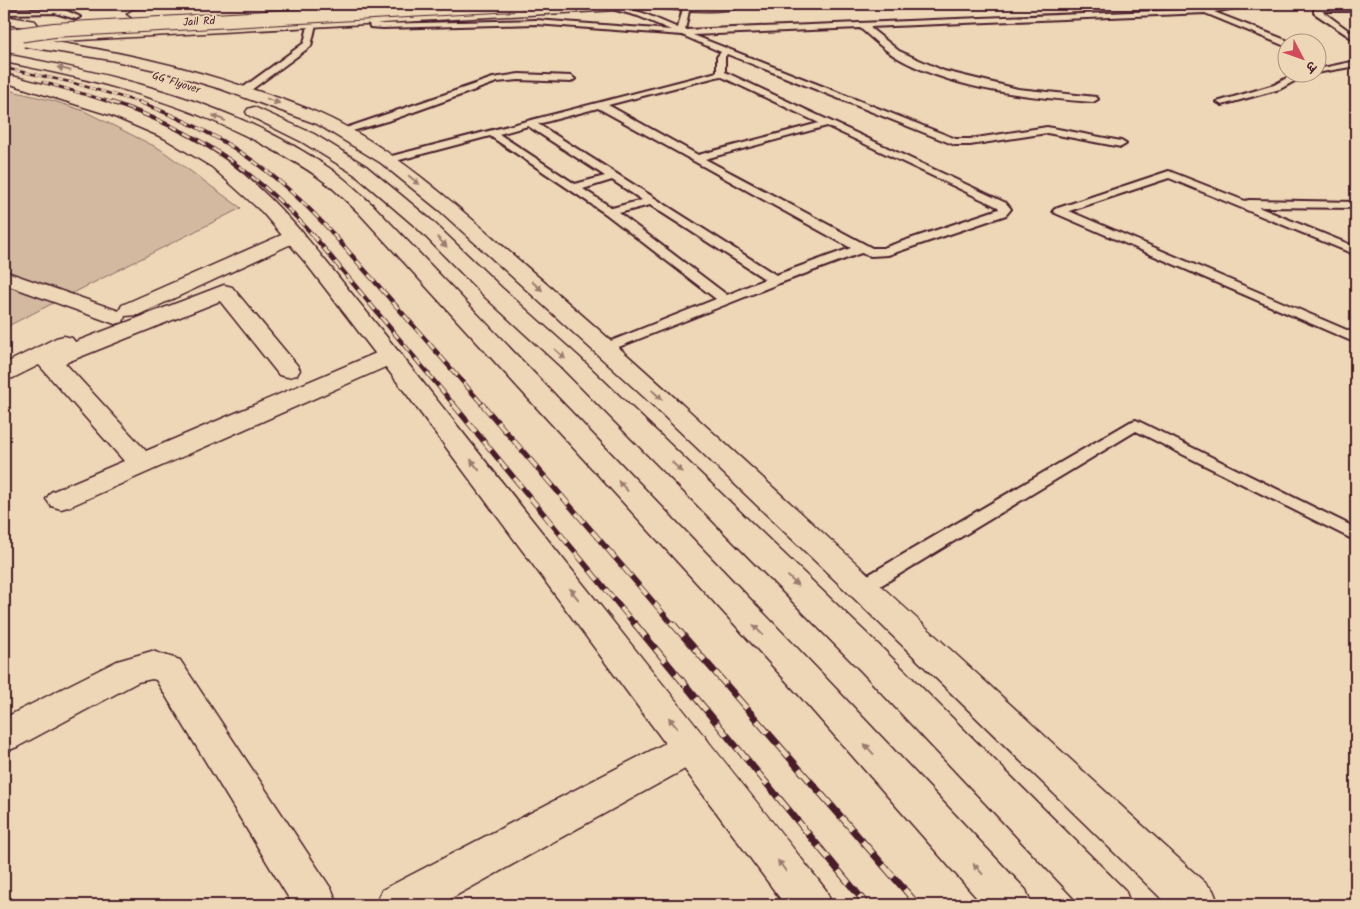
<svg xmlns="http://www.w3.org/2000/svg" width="1360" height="909" font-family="Kalam,'Playpen Sans Deva',sans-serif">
<rect width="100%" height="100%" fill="#edd7b6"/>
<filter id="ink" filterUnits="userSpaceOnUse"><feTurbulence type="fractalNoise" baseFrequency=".02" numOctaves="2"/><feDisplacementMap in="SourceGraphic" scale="10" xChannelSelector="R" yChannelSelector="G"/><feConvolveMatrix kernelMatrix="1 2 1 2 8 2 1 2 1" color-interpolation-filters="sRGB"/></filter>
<g filter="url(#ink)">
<path fill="#d2b9a0" stroke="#8e6c66" d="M4 89 54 101 84 111 160 149 241 208 4 328Z"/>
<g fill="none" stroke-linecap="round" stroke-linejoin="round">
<defs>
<path id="service" d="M45 4C50 4 75 14 80 17L76 19 55 13 4 14V10L47 9 44 6Z
M608 4 643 13 678 28 683 8 690 6 685 30 1205 9 1234 4H1248L1245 6 1214 12 1291 42H1288V46H1285L1205 13 869 27 899 51 944 71 1018 89 1096 97 1098 99 1093 102C1027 97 951 90 893 55 881 47 871 37 860 28L693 35 956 139H970L1047 127 1121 141 1126 144 1121 147 1047 133 970 145H955L727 54 725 57V72L1006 203 1011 209 1006 215 888 255 871 256 861 253 780 283 606 352 601 351 599 348 601 345 716 299 606 214 490 136 388 163 383 160 384 158 717 72V57L721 52 682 35 536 24 383 28 370 27 368 20 375 18 376 23 383 24 536 20 671 30 638 16 608 8ZM720 76 819 123 698 155 608 105ZM598 108 851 248 776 275 538 124ZM528 126 605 176 575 184 499 134ZM827 126 998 207 999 209 883 248H872L705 159ZM612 180 642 200 612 208 583 189ZM650 205 765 279 727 295 619 213Z
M1321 7H1356L1355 11H1322L1356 36V41L1314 13V9Z
M309 22 316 24 311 46 247 93H241V89L304 43Z
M1356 61V66L1316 73 1300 78 1280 89 1222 105 1217 102 1274 85 1294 74 1318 72V69Z
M519 74 571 76 575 79 571 82 519 80 497 82 394 119 342 134 337 131 493 78Z
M1169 171 1245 201 1249 200 1356 202V208L1258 207 1356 247V255L1169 178 1069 211 1356 334V343L1055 213 1053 211 1055 209Z
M1136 420 1356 528V541L1136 431 870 592 863 594 856 592 854 587 856 582 1130 422Z"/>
<path id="minor" d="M295 229 302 231 305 235 302 239 138 315 125 316 123 322 115 324 4 284V271L119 311 122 305Z
M224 285 232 287 297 365 300 370 297 375 288 377 279 375 220 301 65 363 146 451 381 351 390 349 399 351 402 356 399 361 71 506 61 509 51 506 46 499 51 492 124 461 39 365 13 378 4 380V364L56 338 64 336 72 338 75 342Z
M152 651 180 660 332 890 338 905H293L156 680 152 679 138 682 17 747 4 752V718L117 661Z
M692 731 705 736 711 747 705 758 439 905H376L382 890 679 736Z"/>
<path id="tertiary" d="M1338 4 1356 5V14Z"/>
<path id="secondary" d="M253 4H321L315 8 133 18 127 14 133 10Z
M592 4H745C734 16 670 9 652 8L27 43 20 39 27 35Z"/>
<path id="primary" d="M4 16 35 21 41 29 34 39C108 49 181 65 251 89 282 99 313 109 341 124 405 158 459 208 513 255 571 305 629 356 686 408 862 568 1037 729 1213 890L1219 905H1168L861 605 645 398 440 211 381 163 317 124 221 89 164 72 111 60 15 45 13 42 28 30 26 27 4 24Z
M4 54C117 75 237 103 332 170 347 180 359 193 373 205L822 674 1026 890 1032 905H983L798 694 359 213C347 202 336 190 322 180 304 166 281 154 260 143 180 101 93 79 4 62Z
M4 74C79 93 161 114 225 160 273 195 311 242 348 289 383 332 417 375 452 419 576 576 702 732 826 890L832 905H785L408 396 305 262 262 212 212 167 164 138 110 115 4 82Z
M254 107 314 134 366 166 431 220 502 288 578 356 886 652 1125 890 1131 905H1081L862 672 560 366 486 298 417 228 354 174 302 142 248 115 246 112 248 109Z"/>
</defs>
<use href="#service" stroke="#4a1f2b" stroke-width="4"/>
<use href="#minor" stroke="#4a1f2b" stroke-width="3"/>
<use href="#tertiary" stroke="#4a1f2b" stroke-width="3"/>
<use href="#secondary" stroke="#4a1f2b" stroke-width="3"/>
<use href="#primary" stroke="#4a1f2b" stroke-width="3"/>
<use href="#service" fill="#edd7b6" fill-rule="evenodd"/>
<use href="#minor" fill="#edd7b6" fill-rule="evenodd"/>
<use href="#tertiary" fill="#edd7b6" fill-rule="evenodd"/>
<use href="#secondary" fill="#edd7b6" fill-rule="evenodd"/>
<use href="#primary" fill="#edd7b6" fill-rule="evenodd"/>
<defs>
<path id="rail-far4" d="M4 68 70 82 142 103
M43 82 115 103"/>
<path id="rail-far3" d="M111 102C197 131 252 168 313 235
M139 102C221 133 275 169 334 235"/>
<path id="rail-far2" d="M312 234 454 405
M333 234 483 405"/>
<path id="rail-far1" d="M453 404 636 626
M482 404 674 626"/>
<path id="rail" d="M635 624 867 905
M673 624 918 905"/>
</defs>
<use href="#rail-far4" stroke="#4a1f2b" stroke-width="2.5"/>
<use href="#rail-far3" stroke="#4a1f2b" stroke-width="4"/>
<use href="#rail-far2" stroke="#4a1f2b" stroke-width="4.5"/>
<use href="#rail-far1" stroke="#4a1f2b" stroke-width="5.5"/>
<use href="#rail" stroke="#4a1f2b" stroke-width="7"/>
<use href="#rail-far4" stroke="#edd7b6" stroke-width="2" stroke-dasharray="5.5" stroke-linecap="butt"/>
<use href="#rail-far3" stroke="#edd7b6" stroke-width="2.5" stroke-dasharray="8" stroke-linecap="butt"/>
<use href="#rail-far2" stroke="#edd7b6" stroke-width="3" stroke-dasharray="9" stroke-linecap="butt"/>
<use href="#rail-far1" stroke="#edd7b6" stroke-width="4" stroke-dasharray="12" stroke-linecap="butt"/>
<use href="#rail" stroke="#edd7b6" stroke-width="5" stroke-dasharray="16" stroke-linecap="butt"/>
<defs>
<path id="secondary-bridge" d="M4 37 54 30 514 4"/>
<path id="primary-bridge" d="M4 43 17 46"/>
</defs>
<use href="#secondary-bridge" stroke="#4a1f2b" stroke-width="16" stroke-linecap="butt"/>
<use href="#primary-bridge" stroke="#4a1f2b" stroke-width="16" stroke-linecap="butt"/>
<use href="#secondary-bridge" stroke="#edd7b6" stroke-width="14"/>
<use href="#primary-bridge" stroke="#edd7b6" stroke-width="14"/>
</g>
<defs><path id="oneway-solid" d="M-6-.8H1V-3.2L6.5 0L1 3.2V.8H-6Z" transform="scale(1.25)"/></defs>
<g fill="#9c7b70">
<use href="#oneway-solid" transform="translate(64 69) rotate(-166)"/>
<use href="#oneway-solid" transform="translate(273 101) rotate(19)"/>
<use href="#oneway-solid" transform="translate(219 118) rotate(-156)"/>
<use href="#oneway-solid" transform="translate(414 180) rotate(39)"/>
<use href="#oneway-solid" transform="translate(442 242) rotate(45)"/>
<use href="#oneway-solid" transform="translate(537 286) rotate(41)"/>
<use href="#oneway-solid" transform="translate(560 354) rotate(42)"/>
<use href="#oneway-solid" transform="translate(657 395) rotate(43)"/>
<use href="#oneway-solid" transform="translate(475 465) rotate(-128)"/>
<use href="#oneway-solid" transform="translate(677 467) rotate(44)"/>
<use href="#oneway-solid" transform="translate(623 486) rotate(-133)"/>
<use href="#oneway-solid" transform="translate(793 581) rotate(44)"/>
<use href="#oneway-solid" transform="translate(574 594) rotate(-128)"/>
<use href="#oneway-solid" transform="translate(758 630) rotate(-133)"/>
<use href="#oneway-solid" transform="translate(673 723) rotate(-128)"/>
<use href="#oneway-solid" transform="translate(869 749) rotate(-132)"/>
<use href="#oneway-solid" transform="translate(782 866) rotate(-127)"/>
<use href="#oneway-solid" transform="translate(978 869) rotate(-132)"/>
</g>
</g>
<g text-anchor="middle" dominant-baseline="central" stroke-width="4" stroke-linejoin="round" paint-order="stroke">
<g font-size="11" fill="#4a1f2b" stroke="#edd7b6">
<text transform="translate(199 22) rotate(-3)">Jail Rd</text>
<text transform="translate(176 83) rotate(18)">GG Flyover</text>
</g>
</g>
<rect width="1360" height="909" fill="none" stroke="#edd7b6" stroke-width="20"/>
<rect x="10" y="10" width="1340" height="889" fill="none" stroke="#4a1f2b" stroke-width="2" filter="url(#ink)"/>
<g transform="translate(1302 58) rotate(131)"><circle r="24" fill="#edd7b6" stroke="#ac8d7e"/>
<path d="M0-4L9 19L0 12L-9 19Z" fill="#d1495b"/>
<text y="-8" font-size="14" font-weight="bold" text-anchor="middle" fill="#4a1f2b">उ</text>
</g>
</svg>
